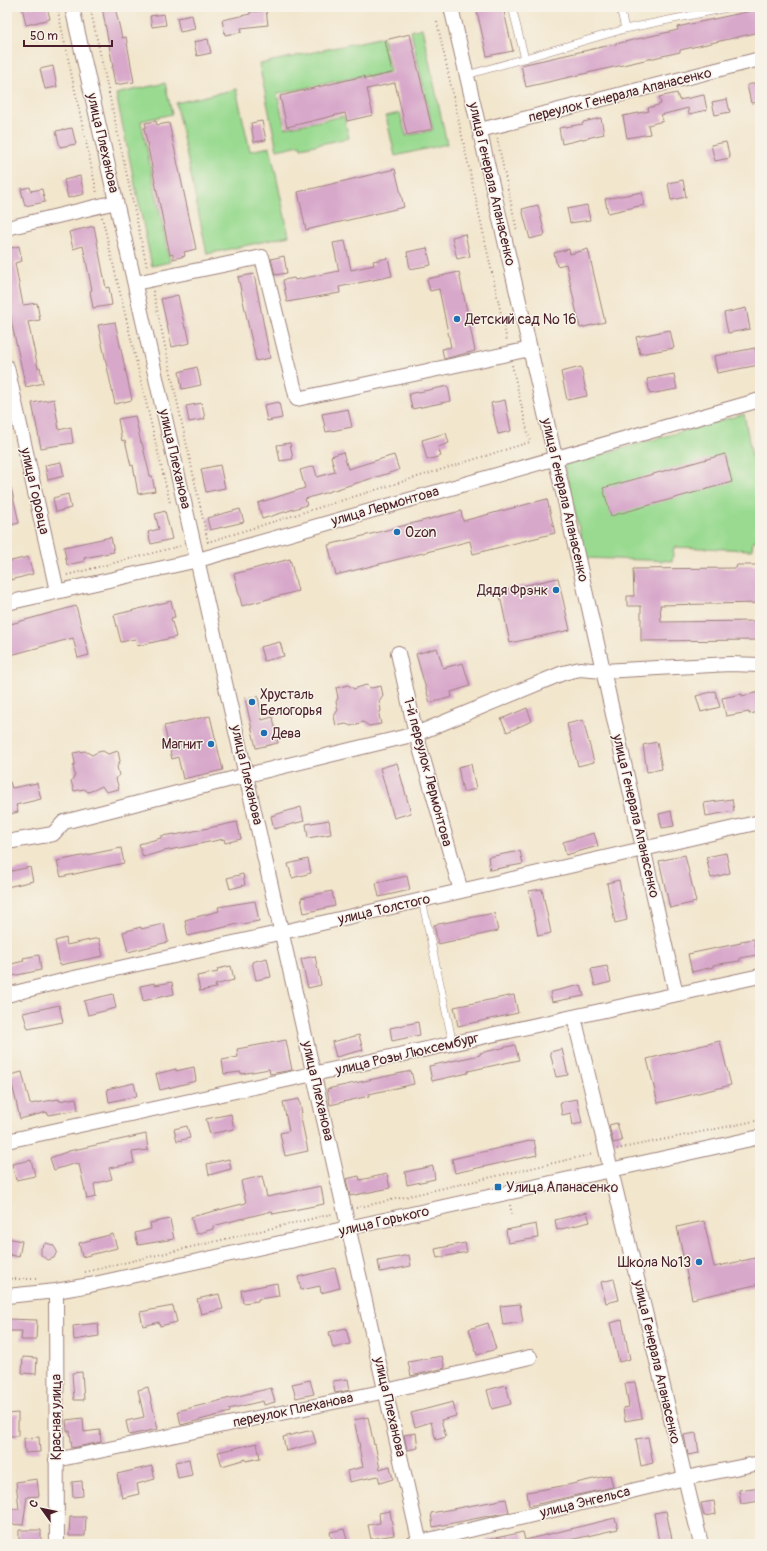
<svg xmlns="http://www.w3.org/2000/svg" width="767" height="1551" font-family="Pangolin,sans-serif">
<rect width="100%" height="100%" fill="#f7f3e8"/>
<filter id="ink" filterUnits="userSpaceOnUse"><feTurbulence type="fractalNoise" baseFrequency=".025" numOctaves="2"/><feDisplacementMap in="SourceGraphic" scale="8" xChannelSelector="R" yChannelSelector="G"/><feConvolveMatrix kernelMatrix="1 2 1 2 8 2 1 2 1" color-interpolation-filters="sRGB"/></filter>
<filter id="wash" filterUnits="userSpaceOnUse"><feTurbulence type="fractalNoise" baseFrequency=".012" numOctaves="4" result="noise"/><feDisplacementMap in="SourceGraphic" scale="16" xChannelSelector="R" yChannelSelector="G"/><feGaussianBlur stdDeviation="0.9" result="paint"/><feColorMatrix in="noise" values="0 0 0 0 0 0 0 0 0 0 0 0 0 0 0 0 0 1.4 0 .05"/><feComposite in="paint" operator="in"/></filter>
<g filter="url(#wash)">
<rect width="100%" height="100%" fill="#f2e6cd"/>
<path fill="#99da90" stroke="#727c5e" d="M422 28 447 144 395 156 386 116 400 113 406 136 433 130 411 31Z
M383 37 390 72 367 77 366 75 277 94 285 128 344 116 349 138 301 148 300 145 277 150 259 64Z
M165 83 172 114 141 121 170 262 152 266 116 94Z
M236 89 250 151 270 147 289 236 207 254 176 103Z
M744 414 754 467 760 469V541H753L752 550 674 547 672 561 586 558 564 465Z"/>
<g id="blocks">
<path fill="#d8a8cb" d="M22 7H47L50 19 26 25Z
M102 7H115L122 38 126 37 134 82 115 85 112 67H113Z
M476 7H503L513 51 487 56Z
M760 9V32L680 50V52L526 87 521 65 678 30 677 27Z
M266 10 268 25 241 28 242 32 225 35 222 20 250 14V12Z
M164 14 166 25 152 27 150 16Z
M192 15 195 29 180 32 177 18Z
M410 34 432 129 407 135 395 83 367 89 373 115 347 121 345 113 287 127 280 96 364 76 365 79 392 73 385 40Z
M208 39 211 53 197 56 194 42Z
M53 66 57 87 45 89 40 69Z
M760 82V102L751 103 747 85Z
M677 93 679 100 704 95 707 110 689 114 688 108 661 115 663 121 648 125 650 134 627 138 623 116 649 111 648 108 661 104 659 97Z
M727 99 730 112 715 115 712 102Z
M601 118 604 134 562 144 559 128 583 124V122Z
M156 121 157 125 169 123 196 249 184 252 185 256 173 259V254L170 255 144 128 146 127 145 123Z
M262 121 266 140 254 142 251 123Z
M72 128 76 144 60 147 56 131Z
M726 142 730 158 715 161 711 145Z
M395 169 404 207 306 230 298 192Z
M80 176 84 194 68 198 64 180Z
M683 180 686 197 671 200 668 183Z
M30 187 31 191 42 189 45 202 25 206 21 189Z
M642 192 644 205 608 213 605 199Z
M538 205 545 235 530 239 522 209Z
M587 205 590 220 570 223 567 209Z
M94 226 106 288 109 287 112 305 93 308 90 291 92 290 83 246 73 249 69 232Z
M465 234 470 256 457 259 452 237Z
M345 241 351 270 374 265 373 261 388 258 392 276 339 287 340 293 287 302 283 280 294 278 295 280 339 271 333 243Z
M7 246H11L12 248 19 246 22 261 15 263 23 305 37 303 40 320 28 322 38 368 40 367 43 383 26 387 12 325 7 293Z
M427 248 431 265 410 269 407 252Z
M569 249 570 254 588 249 605 322 580 328 566 264 557 266 554 253Z
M284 256 287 273 275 275 271 259Z
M459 272 475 351 444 359 442 349 451 347 439 289 430 291 427 279Z
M254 274 270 358 256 361 238 277Z
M178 295 185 328H187L190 343 172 347 161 299Z
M746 308 750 329 728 333 724 313Z
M115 322 132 400 115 404 98 325Z
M670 330 674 348 640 354 636 337Z
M755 348 759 365 717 373 714 356Z
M197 367 201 385 182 389 179 372Z
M581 367 587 396 567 400 561 372Z
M674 374 677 389 650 394 647 379Z
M448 386 451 401 412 409 409 394Z
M54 399 59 430 71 427 73 443 41 448 32 403Z
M505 400 511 431 498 434 491 403Z
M279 402 282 418 267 421 264 405Z
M202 403 205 419 189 422 186 406Z
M348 409 352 427 326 432 322 414Z
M135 416 141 443H142L150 476H152L155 491 138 494 133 465 131 466 125 440 122 441 118 419Z
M446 433 449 443 438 447 441 456 427 460 422 440Z
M290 443 293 459 280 461 277 445Z
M343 452 348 469 394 455 399 470 305 499 307 505 262 519 258 503 305 488 300 470 314 466 317 477 335 472 331 456Z
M725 454 732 482 611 516 603 488Z
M61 462 64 476 48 480 45 465Z
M220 465 225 488 206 492 201 469Z
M7 487H11L19 523 7 526Z
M68 494 71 508 56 512 53 498Z
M547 499 555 533 473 554 470 541 336 575 328 545 461 511 463 521Z
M240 509 244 522 210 530 207 518Z
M165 511 172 539 151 544 148 532 159 529 155 514Z
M111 537 114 552 84 558 85 561 67 565 64 547Z
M28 557 33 574 11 580 7 562Z
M290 559 298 591 242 606 234 574Z
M737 565H760V603L660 605 661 622 760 621V640L641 641V606H627V596H634L633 569 736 568Z
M558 578 570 630 510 643 499 591Z
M171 601 175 617 171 618 176 637 137 646 135 639 121 642 114 615Z
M76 606 89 655 78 658 73 638 7 656V625Z
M280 642 284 656 264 661 260 647Z
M437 648 443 668 463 663 470 686 451 692 452 697 430 703 416 654Z
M348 685 354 689 366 685 371 688 381 686 383 696 379 702 381 710 379 715 381 724 369 726 363 722 351 726 346 724 336 726 334 716 338 710 336 702 338 698 336 688Z
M715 691 720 707 701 712 696 696Z
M760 692V712L749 714V712L726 716 722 698 742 694V696Z
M258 696 262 720 273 717 278 743 256 748 245 698Z
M527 708 532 721 507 732 501 719Z
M210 716 223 770 183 779 178 757 172 759 164 726Z
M583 720 594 762 578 766 567 724Z
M657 742 662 769 647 772 643 745Z
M85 751 92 755 98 752 103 751 108 754 118 751 120 761 117 767 119 775 116 779 119 789 106 792 102 786 94 790 88 792 84 789 74 791 71 781 75 775 73 767 75 763 73 753Z
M397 763 411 813 394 818 380 768Z
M471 764 476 789 463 792 458 767Z
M7 782H10L12 788 37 783 41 799 16 805 18 812 7 815Z
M732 799 734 811 706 816 704 803Z
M301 807 304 821 274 829 271 816Z
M671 811 674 826 662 828 659 814Z
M329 820 331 834 308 838 306 824Z
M237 822 241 839 225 843 224 839 164 851 143 857 139 844 161 838V836L175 834V835Z
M594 833 598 846 566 855 563 842Z
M121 848 124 863 61 877 57 861Z
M520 851 523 864 490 870 488 857Z
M726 853 730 873 711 878 706 857Z
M685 855 696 902 670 908 659 861Z
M308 859 311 873 292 878 288 864Z
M30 867 33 881 7 887V872Z
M243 874 245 885 230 889 227 878Z
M407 876 410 890 379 897 376 883Z
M619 880 627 920 615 923 607 883Z
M542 889 551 933 538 936 529 891Z
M332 891 335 906 304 913 301 898Z
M255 901 259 921 242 924V923L188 936 185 920 219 911 218 907Z
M494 913 498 931 438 944 434 925Z
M164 924 168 942 128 952 123 932 141 927V929Z
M66 938 67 945 99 938 103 956 60 965 55 941Z
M754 939 757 955 740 958V961L713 965V967L692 972 688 954 741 943V941Z
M39 955 41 970 8 977 7 965 24 961 23 958Z
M315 956 321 985 308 988 301 959Z
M267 958 271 977 256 980 252 962Z
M231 966 234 980 215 985 216 988 200 991 197 976 218 972 217 969Z
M607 966 611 982 595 986 591 969Z
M172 982 174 994 143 1001 140 986 155 983V985Z
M581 985 584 996 552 1002 550 992Z
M113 994 116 1008 88 1015 84 1001Z
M514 995 518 1013 458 1026 454 1007Z
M59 1005 63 1022 28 1029 23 1013Z
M418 1022 420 1035 392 1041 390 1028Z
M359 1035 363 1050 336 1057 332 1042Z
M286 1040 292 1070 270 1074 269 1069 241 1074V1072L224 1074 222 1060 238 1057 237 1049Z
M720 1041 731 1085 658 1103 647 1059Z
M515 1045 519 1060 468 1071V1073L432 1081 429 1066 480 1055V1053Z
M562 1049 568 1075 556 1077 550 1052Z
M194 1067 196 1081 160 1090 156 1074 176 1069V1071Z
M411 1071 414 1084 369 1094V1096L330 1105 327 1089Z
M22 1072 30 1104 59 1099V1101L76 1098 78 1110 48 1115 47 1112 20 1119 10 1075Z
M134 1083 137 1096 109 1102 107 1089Z
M299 1099 302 1113H300L308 1151 285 1156 280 1133 289 1131 283 1102Z
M577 1099 582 1123 573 1125 571 1113 562 1115 560 1102Z
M231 1114 234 1129 210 1134 206 1119Z
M617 1123 622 1141 613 1143 609 1125Z
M187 1126 190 1138 177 1141 174 1129Z
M146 1134 148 1150 132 1152 134 1163 109 1168 112 1179 94 1184 96 1197 87 1199 79 1164 76 1165V1163L54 1170 50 1158 69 1151Z
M534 1140 537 1155 455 1173 452 1159Z
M229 1159 231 1169 209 1175 207 1164Z
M31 1160 35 1176 16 1180 12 1164Z
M433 1166 435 1179 407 1185 405 1172Z
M387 1174 390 1188 350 1196 346 1179 359 1176 360 1180Z
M262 1176 267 1197 321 1186 324 1204 273 1214 272 1211 213 1226V1229L196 1234 191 1217 246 1203 241 1181Z
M587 1212 590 1222 557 1230 555 1220Z
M170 1219 174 1239 138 1245 135 1233 151 1229 150 1223Z
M704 1221 714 1267 760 1257V1284L692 1299 677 1227Z
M536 1224 538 1238 508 1243 506 1230Z
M113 1234 117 1248 82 1257 79 1243Z
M7 1238 22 1241 19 1257 7 1254Z
M46 1243 53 1245 57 1251 54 1258 47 1260 41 1255V1248Z
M465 1243 467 1252 437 1258 435 1249Z
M409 1255 411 1266 380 1272 378 1261Z
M335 1268 340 1288 321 1293 320 1286 301 1290 298 1277Z
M614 1279 619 1300 606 1303 601 1282Z
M277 1283 279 1296 258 1299V1301L243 1303 241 1290Z
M219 1294 223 1309 201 1314 197 1299Z
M520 1304 523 1322 503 1325 500 1306Z
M173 1306 177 1322 160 1326 159 1322 143 1326 140 1312Z
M8 1319 37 1320 36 1340H21L22 1331H7Z
M622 1320 630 1359 619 1362 610 1323Z
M98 1323 99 1336 74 1340 73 1326Z
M488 1323 496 1349 477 1355 469 1329Z
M346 1328 350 1344 333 1348 329 1332Z
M442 1356 445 1368 411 1376 408 1362Z
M23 1357 37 1358 36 1374 22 1373Z
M82 1372 84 1400H74L72 1373Z
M348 1379 350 1390 335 1393 333 1381Z
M310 1380 314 1394 296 1398 292 1384Z
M635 1382 642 1418 625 1421 623 1408 629 1407 625 1383Z
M506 1385 511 1404 492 1409 487 1390Z
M148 1387 158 1429 129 1435 126 1421 144 1417 138 1390Z
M271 1388 275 1402 264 1405 263 1401 229 1409 230 1412 181 1425 178 1411Z
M453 1402 456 1416 441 1420 446 1437 436 1440 431 1422 415 1427 411 1413Z
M18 1413V1436H7V1414Z
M368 1417 374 1445 375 1444 380 1469 390 1466 393 1479 380 1483 378 1476 349 1482 347 1471 363 1467 359 1447H360L354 1420Z
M83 1418 84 1432 100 1430 101 1442 72 1448 70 1431H67L66 1420Z
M312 1430 316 1443 286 1451 283 1437Z
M416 1433 418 1448 407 1450 404 1435Z
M696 1433 699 1453 688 1455 684 1435Z
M39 1437 40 1452 25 1453 24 1438Z
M648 1437 653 1463 641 1466 636 1439Z
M257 1443 260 1458 246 1461V1459L222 1466 218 1452Z
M189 1459 192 1475 178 1478 175 1462Z
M152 1466 155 1479 137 1484 139 1494 122 1498 117 1474Z
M610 1475 613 1487 529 1506 527 1492 568 1485Z
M37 1479 39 1496 27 1497 23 1525 7 1524 8 1508 19 1509 16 1482Z
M82 1481 83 1496 73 1497 72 1482Z
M760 1487V1501L741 1504 739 1490Z
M506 1499 509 1512 433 1527 431 1513Z
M714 1501 716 1514 704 1516 701 1503Z
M390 1511 394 1535 371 1539 368 1525 380 1523 379 1513Z
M666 1511 672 1539 659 1542 654 1513Z
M70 1517H86L85 1536H69Z
M615 1518 618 1529 570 1540 571 1543 565 1544H487V1540L523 1532 525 1540Z
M344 1529 348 1544H333L330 1532Z
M19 1530H41V1544H19Z"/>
</g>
</g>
<g filter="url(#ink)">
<use href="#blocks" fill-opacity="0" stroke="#9e827c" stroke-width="1"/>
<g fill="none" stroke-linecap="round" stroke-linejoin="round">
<defs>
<path id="lane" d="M512 7 525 59
M625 29 732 7
M467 75 625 29 620 7
M422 900 453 1044"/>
<path id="street" d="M72 7 420 1544
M451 7 555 457 676 994
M480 130 760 59
M7 228 116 202
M135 283 262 257 297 399 530 349
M7 367 57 591
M7 603 198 560 760 400
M398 653 416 734 461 891
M7 842 53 834 64 822 247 775 416 734 563 673 580 669 603 671 730 664 760 665
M7 995 74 978 283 932 760 822
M574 1017 701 1544
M7 1141 760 976
M56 1291 57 1544
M7 1296 56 1291 90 1285 760 1137
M56 1460 386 1391 530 1357
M412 1544 685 1478 760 1463"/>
</defs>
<use href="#lane" stroke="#9e827c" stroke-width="8"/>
<use href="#street" stroke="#9e827c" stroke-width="16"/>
<path stroke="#9e827c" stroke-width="2" stroke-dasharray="1 3" stroke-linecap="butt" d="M57 7 97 193
M90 7 147 267
M437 22 507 341
M497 138 517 231
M102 217 170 503
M153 291 208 542 530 442 512 365
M67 575 180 546
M617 1149 760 1120
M510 1205 512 1216
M356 1208 593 1154
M85 1272 332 1214
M7 1279H38"/>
<use href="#lane" stroke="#fff" stroke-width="7"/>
<use href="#street" stroke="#fff" stroke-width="14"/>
</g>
</g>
<g fill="#1f6fb2" stroke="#f7f3e8" stroke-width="1.5">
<circle cx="457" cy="319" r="4"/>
<circle cx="397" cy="532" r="4"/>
<circle cx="556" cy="590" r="4"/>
<circle cx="252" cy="702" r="4"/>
<circle cx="264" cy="733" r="4"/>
<circle cx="211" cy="744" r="4"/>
<rect x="494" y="1183" width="8" height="8" rx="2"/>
<circle cx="699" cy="1262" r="4"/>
</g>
<g text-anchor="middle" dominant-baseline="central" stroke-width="3" stroke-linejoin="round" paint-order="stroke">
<g font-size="14" fill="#4a1f2b" stroke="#f7f3e8">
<text transform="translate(620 95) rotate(-14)">переулок Генерала Апанасенко</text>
<text transform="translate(103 143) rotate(77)">улица Плеханова</text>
<text transform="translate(492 184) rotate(77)">улица Генерала Апанасенко</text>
<text transform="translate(175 459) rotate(77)">улица Плеханова</text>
<text transform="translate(35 491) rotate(77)">улица Горовца</text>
<text transform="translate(565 500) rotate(77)">улица Генерала Апанасенко</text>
<text transform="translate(385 506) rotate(-16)">улица Лермонтова</text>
<text transform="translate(428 772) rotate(75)">1-й переулок Лермонтова</text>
<text transform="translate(247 775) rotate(77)">улица Плеханова</text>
<text transform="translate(636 816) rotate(77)">улица Генерала Апанасенко</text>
<text transform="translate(384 909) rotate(-13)">улица Толстого</text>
<text transform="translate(407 1054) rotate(-13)">улица Розы Люксембург</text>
<text transform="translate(318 1091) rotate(77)">улица Плеханова</text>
<text transform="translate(384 1221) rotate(-13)">улица Горького</text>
<text transform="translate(657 1362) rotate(77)">улица Генерала Апанасенко</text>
<text transform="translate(390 1407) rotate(77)">улица Плеханова</text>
<text transform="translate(293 1410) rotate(-12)">переулок Плеханова</text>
<text transform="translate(56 1417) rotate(-90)">Красная улица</text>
<text transform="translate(585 1502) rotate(-14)">улица Энгельса</text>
</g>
<g font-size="14" fill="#4a1f2b" stroke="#f7f3e8" text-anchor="start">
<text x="465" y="319">Детский сад № 16</text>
<text x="405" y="532">Ozon</text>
<text x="548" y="590" text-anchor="end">Дядя Фрэнк</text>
<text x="260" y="694">Хрусталь<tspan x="260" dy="16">Белогорья</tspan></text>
<text x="272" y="733">Дева</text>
<text x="203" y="744" text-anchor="end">Магнит</text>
<text x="506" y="1187">Улица Апанасенко</text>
<text x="691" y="1262" text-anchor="end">Школа №13</text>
</g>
</g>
<rect width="767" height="1551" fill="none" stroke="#f7f3e8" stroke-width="24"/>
<g transform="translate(42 1509) rotate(303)" stroke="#f7f3e8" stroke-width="3" paint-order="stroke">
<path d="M0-3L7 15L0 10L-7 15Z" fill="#4a1f2b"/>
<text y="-6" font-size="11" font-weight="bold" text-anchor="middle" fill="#4a1f2b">С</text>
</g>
<path d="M24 40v6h88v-6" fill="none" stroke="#4a1f2b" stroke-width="2"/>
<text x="30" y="40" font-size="12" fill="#4a1f2b" stroke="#f7f3e8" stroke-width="3" paint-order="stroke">50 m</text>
</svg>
